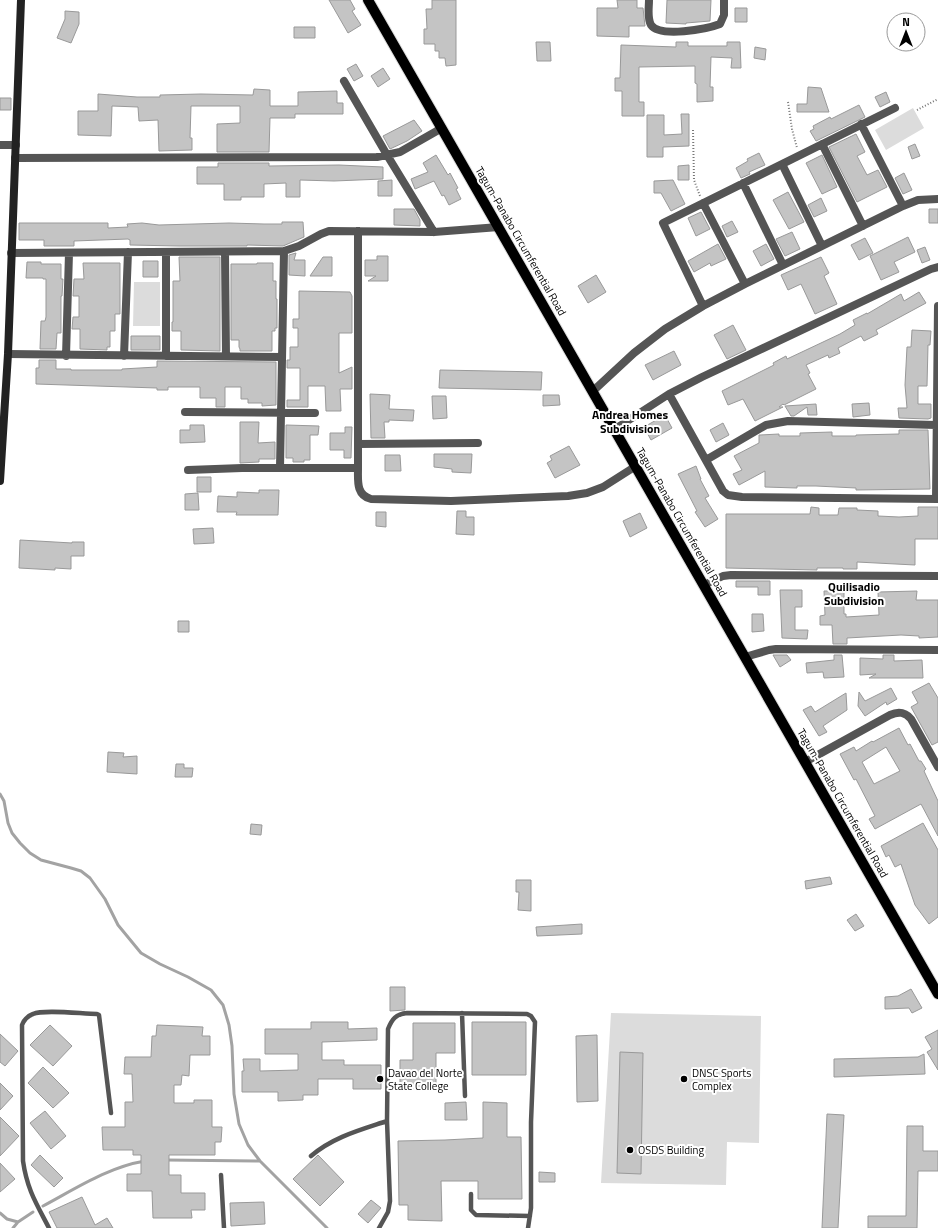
<svg xmlns="http://www.w3.org/2000/svg" width="938" height="1228" font-family="'Titillium Web',sans-serif">
<rect width="100%" height="100%" fill="#fff"/>
<path fill="#dcdcdc" d="M913 108 924 128 886 150 875 130Z
M134 282H160V326H133Z
M611 1013 761 1016 759 1143 727 1142 726 1185 601 1183Z"/>
<g fill="none" stroke-linecap="round" stroke-linejoin="round">
<path stroke="#a3a3a3" stroke-width="3" d="M0 794 4 801 8 823 12 833 20 843 30 853 41 860 71 868 81 871 90 878 105 899 118 925 141 953 160 964 188 977 211 990 223 1005 229 1025 232 1046 234 1094 239 1124 248 1145 260 1161 327 1228
M166 1160 260 1161
M43 1206C75 1189 108 1167 145 1161
M0 1213 7 1219 18 1222
M13 1228 18 1222 33 1212"/>
</g>
<path fill="#c4c4c4" stroke="#999" fill-rule="evenodd" d="M329 0H350L355 9 352 11 361 25 348 33Z
M432 0H456V65L446 66 445 58H439V51H435V44H424V29H427L426 9H432Z
M617 0H637V8H643L645 26H629V37L597 36V8H618Z
M667 0H711L710 21 686 23V24L666 23Z
M735 8H747V22H735Z
M65 11 79 12V24L71 43 57 38 65 19Z
M294 27H315V38H294Z
M536 42H550L551 61H537Z
M676 42H688V46H727V42H740L741 68H731L732 58 711 57 710 87H713V101L697 102V84L695 83V66L639 67V102H644V116H622V91H615V78H620L621 45 676 47Z
M755 47 766 49 765 60 754 58Z
M356 64 363 76 354 81 347 69Z
M383 68 390 79 378 87 371 76Z
M808 87 821 88 829 112H797V104H807Z
M254 89 270 90V106H298V92L337 91V103H343V114H295V118H270L269 152H217V124L240 123V106H191L190 138H192V150L159 151 158 120 139 121 138 107 112 106 111 136 78 135V111H98V94L137 97H160V95L201 94 253 95Z
M886 92 890 102 880 107 875 97Z
M0 98H11V110H0Z
M859 105 865 117 816 141 810 131 814 129 813 126 830 117 831 119Z
M681 114H689V146L663 147V157H647V115H664V135L682 134Z
M414 120 422 131 407 141 390 149 383 136Z
M856 134 865 152 857 156 867 175 878 170 887 187 857 202 829 147Z
M915 144 920 156 912 159 908 147Z
M759 153 765 165 749 172 750 174 741 178 736 168 748 161 747 159Z
M436 155 448 175 450 173 458 188 456 189 461 199 449 205 444 195 442 196 434 181 415 189 411 179 428 172 423 163Z
M822 155 837 187 822 194 806 163Z
M218 163H269V166L339 165 383 167V179L334 181 300 180V197H286V183L264 184V197H241V200H224V184H197V167H218Z
M689 165V180H678V166Z
M904 173 912 190 903 194 895 178Z
M392 180V196H378V181Z
M673 180 685 204 671 211 661 193H654V181Z
M788 192 804 222 789 229 773 200Z
M821 198 827 211 814 217 808 205Z
M394 209H414L420 220V226L394 225Z
M929 209H938V223H929Z
M701 212 710 229 696 236 688 218Z
M732 221 738 232 727 237 722 226Z
M282 222H303L304 237 283 246 247 245V246H179L130 245V240L128 239 74 241V246H44V240H19V223H108V228L128 227 127 224 142 223 159 225 229 223 264 224H282Z
M792 232 800 249 785 256 776 239Z
M908 237 915 252 894 262 899 272 881 280 870 256Z
M865 238 873 253 859 260 851 245Z
M718 244 726 259 711 266 710 263 694 272 688 261Z
M766 244 774 259 761 266 753 251Z
M925 247 930 260 922 263 917 250Z
M296 253 294 260H305V276L289 275V255Z
M377 256H388V281H368L376 276H365V260H377Z
M179 257H220V351L181 350V331H172V322H173V281H180Z
M323 257H332V276H310Z
M821 257 829 273 824 276 837 304 815 314 801 284 788 290 781 275Z
M143 261H158V277H143Z
M27 262H41V264H61V279H63L62 296H61V333H57L56 349H40L41 321H45L46 317V279H43V278H26Z
M83 263H120V314H115V331H110V347H107V350L80 349V329H72L73 317H79V296H73L74 279H84Z
M257 263H273V281H276V299H277V328H275V331H272V351H240V349L239 347V340H231V264H257Z
M596 275 606 292 588 303 578 286Z
M299 291 350 292 352 296V333H339V373L352 367V389H340L341 411H326L325 386H308V407H287V400H300V368H287V360H290V347H298V328H293V319H299Z
M919 292 926 303 876 330 878 334 864 341 861 336 838 348 840 353 829 358 828 355 806 365 810 373 808 374 816 389 784 405 783 404 779 407H783L755 421 743 399 728 405 722 391 774 365 773 363 786 356 787 359 840 334 855 325 853 320 867 313V314L901 294 904 301Z
M733 325 746 350 727 359 714 335Z
M912 330 931 331 930 345H928L927 386H918V404H931V418L928 419 899 418 898 408H907L905 385 907 347H911Z
M131 336H160V350H131Z
M674 351 681 365 653 380 645 365Z
M39 360H56V369H71V370H122V369L157 367V361L276 362V405L262 406V403H248V399H241V387H225V407H216V398H200V387H168V390H157V388L36 384V368H39Z
M440 370 542 372 541 390 439 388Z
M370 394 390 395 389 409 414 410 413 421 389 420V422H384L385 438H371Z
M543 395H559L560 405 543 406Z
M432 396H446L447 418 433 419Z
M869 403 870 415 853 417 852 404Z
M816 404 817 415H808L807 407 794 416H791L785 406Z
M665 415 672 428 651 440 644 427Z
M240 422H259L258 443 275 442V459H259V462L240 463Z
M723 423 729 435 716 442 710 430Z
M190 425H204L205 442 180 443V430H190Z
M286 425 319 426 318 435H310V460H304V462H293V458H286Z
M345 427H352L351 458H344V450H330V433H345Z
M899 430H928L930 489 856 490V488L816 486H797V488L765 487V471L739 485 733 474 742 470 734 456 759 443V435H760L779 434V436H800V433L832 432V436H856V435L899 434Z
M569 446 580 465 555 478 547 463 552 460 550 456Z
M434 454H472L471 473 452 472V469L434 467Z
M385 455H400L401 471H385Z
M696 466 701 479H700L709 496 705 498 718 519 705 527 695 512 697 511 678 474Z
M197 477H211V492H197Z
M259 490H279L278 515H236L237 512H217L218 496 237 497V492L259 493Z
M198 493 199 510H185V494Z
M811 507 819 508V515H838L839 508H857V510L878 511V516L899 517 918 516V507H938V539H915V565L857 562V569H843V568H817V570L726 568V514H810Z
M457 511H466V517H474V535L456 534Z
M376 512H386V527L376 526Z
M640 513 647 528 630 537 623 521Z
M213 528 214 543 194 544 193 529Z
M20 540 72 543V542H84V556H71V569L55 568V570L19 568Z
M736 581H770V595H758V587H736Z
M780 590H802V607H795V630H808L807 639 782 638Z
M824 591H844V614H846V617L879 615 878 592 917 591 916 600H938V637L919 638V636L901 635 847 638V644H833L832 625H820V616L825 615Z
M752 614H763L764 631 752 632Z
M178 621H189V632H178Z
M773 655H787L791 660 780 667Z
M834 655H842L844 677 824 678 823 672 807 673 806 663 834 660Z
M883 655H894V661L922 660 923 678H869L876 674 860 675V658L883 659Z
M929 683 938 698V742L932 745 911 707 918 703 912 692Z
M891 688 897 699 887 705 886 702 865 716 858 706 859 692 865 701Z
M846 693 847 710 823 726 827 732 819 736 803 710 811 706 815 712Z
M899 728 908 745 910 744 919 761H921L926 769 924 771 938 801V836L921 804 875 829 869 819 875 816 856 779 854 780 840 754 854 747 856 751 872 741 873 742ZM886 747 900 771 874 784 862 762Z
M108 752 124 753 123 757 137 756V774L107 772Z
M176 764H184V768H193L192 777H175Z
M923 823 938 850V917L929 924 915 905 901 864 895 867 889 855 886 857 881 846Z
M251 824 262 825 261 835 250 834Z
M830 877 832 884 806 889 805 881Z
M516 880H531V911L518 910 519 892H516Z
M856 914 864 926 855 931 847 920Z
M582 924V934L537 936 536 927Z
M390 987H405V1010L390 1011Z
M911 989 922 1008 912 1013 909 1008 885 1009V997L898 996Z
M311 1022H348V1029L377 1028V1040L322 1042V1060H344V1065H381V1089H353V1079H318V1095H303V1100L278 1101V1092H242V1071H244L243 1059H260V1071L298 1070V1054H265V1029H311Z
M472 1022H526V1075H472Z
M413 1023H455V1053H436V1089H400V1060H413Z
M50 1025 72 1046 53 1066 30 1045Z
M157 1025 203 1027 202 1036H210V1055H190L189 1076 182 1075 181 1085H174V1103H194V1100H212V1127H222L221 1142H215V1155H169V1175H181V1193H205V1210H191L192 1218H153L152 1191H127V1174H141V1155H133V1150H103L102 1127H125V1102H133L132 1074H124L125 1057H151L152 1036H156Z
M938 1030V1070L927 1052 932 1049 925 1037Z
M0 1034 18 1051 5 1066 0 1062Z
M597 1035 598 1101 577 1102 576 1036Z
M620 1052 643 1053 641 1174 617 1173Z
M924 1054 925 1074 834 1077V1059L918 1057Z
M43 1067 69 1093 53 1108 28 1083Z
M0 1083 13 1096 0 1110Z
M466 1102 467 1120H445V1103Z
M483 1102 507 1103V1137H521L522 1199H478V1181H441L442 1221 408 1220V1205H399L398 1141 445 1140 483 1138Z
M45 1111 66 1136 51 1149 30 1123Z
M827 1114 844 1115 838 1228H822Z
M0 1117 19 1136 0 1156Z
M907 1126H923V1151H938V1171H918L917 1228H868V1216H906Z
M40 1155 63 1178 54 1187 31 1165Z
M318 1155 344 1182 320 1206 293 1179Z
M0 1163 15 1179 0 1192Z
M539 1172 555 1173V1182H539Z
M82 1197 95 1225 107 1218 113 1228H57L49 1212Z
M371 1200 381 1208 368 1223 358 1214Z
M264 1202 265 1224 231 1226 230 1203Z"/>
<g fill="none" stroke-linecap="round" stroke-linejoin="round">
<defs>
<path id="primary" d="M368 0 938 994"/>
</defs>
<use href="#primary" stroke="#dbdbdb" stroke-width="12"/>
<path stroke="#777" stroke-width="2" stroke-dasharray="1 2" stroke-linecap="butt" d="M788 102 792 129 797 148
M917 110 938 99
M693 130 694 180 700 196"/>
<path stroke="#555" stroke-width="4.5" d="M462 1013 465 1096
M311 1156C333 1137 360 1130 387 1121
M221 1175 224 1228
M471 1194V1210L476 1215 530 1216
M49 1228C36 1203 27 1189 23 1161L22 1025C24 1020 27 1016 33 1014 44 1009 83 1014 97 1014L99 1015 111 1113
M379 1228 388 1212 390 1201 387 1121 388 1029C392 1019 396 1014 407 1013L527 1014 531 1016 535 1022 531 1122V1208L528 1228"/>
<path stroke="#555" stroke-width="8" d="M649 0C649 8 647 18 651 25 660 38 707 29 720 24L724 15V0
M344 81 387 155 434 232
M861 124 903 206
M822 144 863 226
M0 145H16
M15 158 377 157 400 152 442 128
M782 164 822 246
M743 183 783 265
M703 203 745 284
M358 231V468
M225 252 226 356
M11 253 284 251 299 246 321 234 329 231 434 232 499 227
M703 306 663 223 895 108
M8 354 282 357
M66 356 69 253
M124 356 128 252
M166 356V252
M593 391 634 353 665 329 703 306 745 284 903 206 918 200 938 199
M669 394 723 491 728 495 742 497 938 499
M185 412 315 413
M615 429 669 394 702 377 931 269 938 267
M358 444 478 443
M706 460 766 425 788 421 936 425
M280 468 284 251
M188 470 242 468H358C358 481 356 495 371 499L451 501 568 496 587 493 603 487 636 466
M936 499 938 306
M704 585 723 576 731 575 938 576
M745 657 769 650 776 649 938 650
M805 762 890 715C899 711 905 712 911 719L938 767"/>
<path stroke="#222" stroke-width="8" d="M0 481 8 354 21 0"/>
<use href="#primary" stroke="#000" stroke-width="10"/>
</g>
<g fill="#000" stroke="#fff" stroke-width="1.5">
<circle cx="380" cy="1079" r="4"/>
<circle cx="684" cy="1079" r="4"/>
<circle cx="630" cy="1150" r="4"/>
</g>
<g text-anchor="middle" dominant-baseline="central" stroke-width="4" stroke-linejoin="round" paint-order="stroke">
<g font-size="11" fill="#000" stroke="#fff">
<text transform="translate(521 241) rotate(60)">Tagum-Panabo Circumferential Road</text>
<text transform="translate(682 522) rotate(60)">Tagum-Panabo Circumferential Road</text>
<text transform="translate(843 803) rotate(60)">Tagum-Panabo Circumferential Road</text>
</g>
<g font-size="11" fill="#000" stroke="#fff" text-anchor="start">
<text x="388" y="1073">Davao del Norte<tspan x="388" dy="13">State College</tspan></text>
<text x="692" y="1073">DNSC Sports<tspan x="692" dy="13">Complex</tspan></text>
<text x="638" y="1150">OSDS Building</text>
</g>
<g font-size="12" font-weight="bold" fill="#000" stroke="#fff">
<text x="630" y="414">Andrea Homes<tspan x="630" dy="14">Subdivision</tspan></text>
<text x="854" y="586">Quilisadio<tspan x="854" dy="14">Subdivision</tspan></text>
</g>
</g>
<g transform="translate(906 32)"><circle r="19" fill="#ffffff" stroke="#999999"/>
<path d="M0-3L7 15L0 10L-7 15Z" fill="#000000"/>
<text y="-6" font-size="11" font-weight="bold" text-anchor="middle" fill="#000000">N</text>
</g>
</svg>
